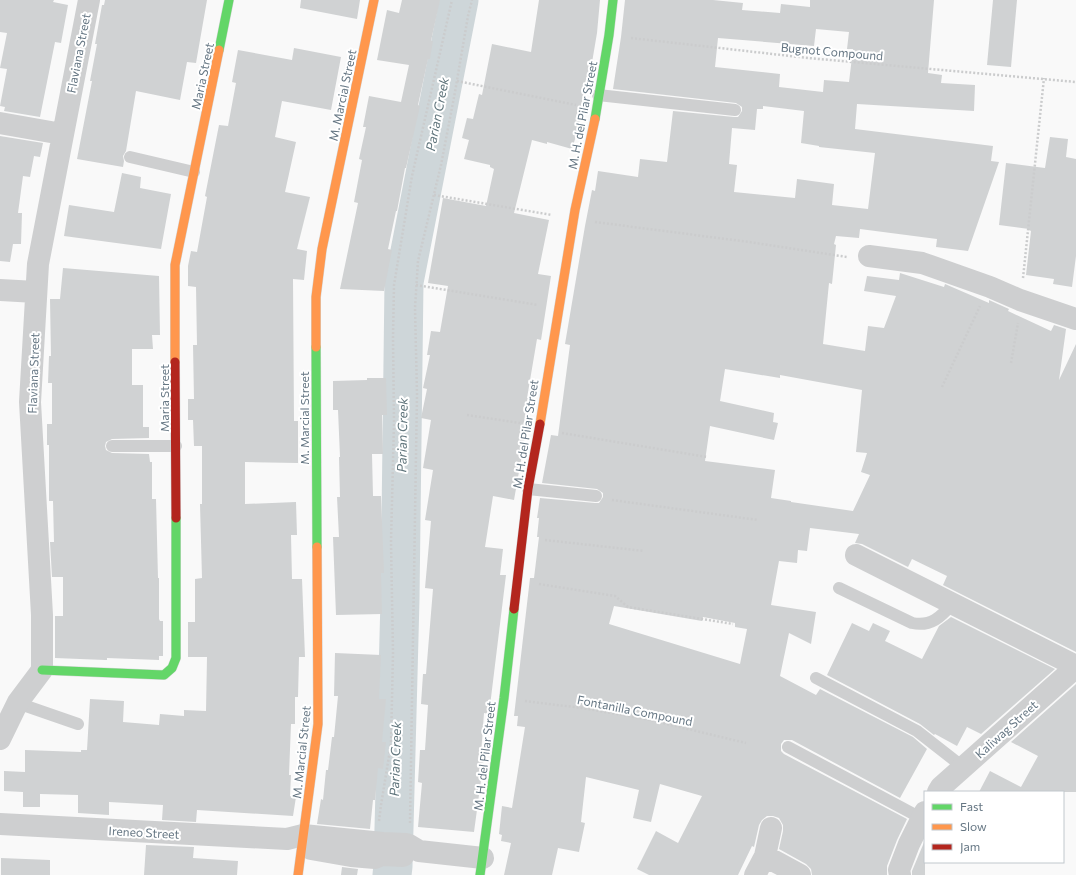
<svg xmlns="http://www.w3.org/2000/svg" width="1076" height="875" font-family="Commissioner,sans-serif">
<rect width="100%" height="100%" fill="#f9f9f9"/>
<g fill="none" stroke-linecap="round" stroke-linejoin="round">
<path stroke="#ced6d9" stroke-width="39" d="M392 875 393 866 400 599 404 282 459 0"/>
</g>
<path fill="#d0d2d3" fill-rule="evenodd" d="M0 0H54L53 2 68 5 61 43 55 42 40 117 4 111 5 107 0 106 7 69 0 68 7 33 0 32Z
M105 0H207L196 63 187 62 180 100 136 91 126 151 123 156 124 161 123 167 77 159 92 81H90L97 44H95L102 5H104Z
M301 0H360L357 19 300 8Z
M402 0H440L431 41H433L430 59H428L418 105 420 106 406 168H405L397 211H396L388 249 392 250 384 291 340 289 358 203 354 202 362 160 359 159 366 127H363L369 96 401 102 409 65 377 60 387 10 399 13Z
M539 0H600L597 33 587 92H585L579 126 572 149 547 142V144L532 140 514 213 549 220 538 274 551 276 541 340 537 339 527 398H529L522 432H526L514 500 493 496 485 547 503 549 500 575H506L489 714 484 713 481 754H484V758L474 832 418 827 422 783 418 782 420 750H425L428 705 421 704 423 674H426L433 589 425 588 431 521 425 520 433 470 423 468 431 420 421 418 427 389 423 388 430 355H427L431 331 440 332 448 286 428 283 443 198 486 206 494 169 490 167V165L464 159 469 140 462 138 467 118 473 119 479 94 482 95 492 44 531 52Z
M625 0H713L743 3 742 10 780 13 781 4 810 7V0H934L928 73 942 75 941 83 975 85 974 111 857 104 855 129 993 146 991 161 999 162 968 251 936 247 937 239 860 229 859 238 836 236 834 244 836 245 832 284 829 283 823 344 865 351 868 326 884 328 896 296 864 291 867 276 899 280 900 273 944 287 945 284 989 303V300L1009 309 1008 311 1051 331 1054 325 1066 329 1059 380 1076 344V652L943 585 947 576 912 559 908 567 862 544 855 543 859 534 810 528 807 551 798 550 797 563 779 561 771 605 816 612 811 644 789 633 780 676 816 695 820 689 913 737 927 749 900 798 792 740H784L781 744V751L784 754 907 819 897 840 887 866V875H812L811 869 806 864 779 849 783 831V825L779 818 773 816H767L762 820 759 825 754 847 752 846 738 875H649L637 869 656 831 678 843 702 796 660 784 651 822 633 818 639 790 586 777 581 822 585 823 579 852 558 848 552 875H504L511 843 501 841 502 835 499 834 502 806 512 808 525 727 517 726 518 716H514L530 578H534L539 537H537L539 518H537L540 498 595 503H599L603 497V493L597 489 542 483 551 435 558 436 570 345 565 344 585 226 592 190 595 191 598 171 638 177 640 159 667 162 673 111 734 117H738L742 111V107L736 103 613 89 621 37ZM816 29 849 32 847 49H853L849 82 824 80 823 92 779 87 780 74 715 67 718 38 814 46ZM763 106 804 111 801 143 819 146V147L875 153 868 209 832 205 834 184 797 179 795 198 734 192 737 165 729 164 732 128 755 130 757 109H763ZM725 369 780 378V375L862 390 856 452 867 453 861 472 870 475 853 511 791 502V501L771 498 775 470 705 461 710 426 774 440 778 423 773 422 774 413 720 401ZM614 606 702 621 703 617 735 623V627L747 629 740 664 609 624Z
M993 0H1017L1011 67 987 65Z
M294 48 341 57 331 110 282 101 275 137 296 142 285 192 310 197 297 249 307 251 304 280 293 279 294 421H298V463L245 462V504L296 502 297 535H291L292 579H302L305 657H299L298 697H295V724H291L289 775H291L290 796 296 797 293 816 197 810 196 822 162 820 163 805 109 802V815L78 813V795L40 794V807H23V792L4 791V771L25 772V750L81 752V750H87L90 699 124 701 123 722 159 725 160 714 184 716V710L206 711 207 657H188V622H195V579L202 578 200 504H202V446H194L193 420H188V399H194L193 345H197L196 287 188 286V266L191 251 197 252 207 197 205 196 219 125 228 126 236 83 232 82 238 50 292 60Z
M0 136 43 143 40 157 34 156 30 177 23 176 18 213H22L21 244H13L10 262 0 261Z
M1050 137 1068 139 1066 157 1076 159V256L1072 287 1053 284 1054 279 1026 275 1031 231 1029 230V229L999 225 1006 163 1045 168Z
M122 173 141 177 140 188 171 194 161 249 64 236 69 205 114 212Z
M63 268 159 276 160 335H152L153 349H132V385H143V427H149V438L112 439 106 442 105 446 106 450 112 453 149 454 150 462H152V499H156L158 578H159V619L160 621H163V656H159V660L107 658V660H105L55 658V616H63V577H52L50 542H54L53 501H49V445H47V424H52V383H48L49 356H51L50 299H60Z
M367 378H386L387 415H382L383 454H372L373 496H381L384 573H381L382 614 336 615 333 537H339L337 497H340L339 457H340L338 410H333V381L367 380Z
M951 617 1055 669 981 734 967 727 957 746 935 734 934 735 920 724 827 675 852 623 869 631 873 623 890 631 885 641 922 659 939 626Z
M335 653 381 655 379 699H386L382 742H386L383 769 378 768 375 800H373L370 829 317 824 321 799 323 800 326 770H328L332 737H334L338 696H334Z
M1076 684V792H979L990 771 1021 787 1038 756 1011 742Z
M925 840V875H912V871Z
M146 845 194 847 193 858 238 861 237 875H144Z
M1 858 50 860V875H1Z
M342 867 358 869 357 875H341Z"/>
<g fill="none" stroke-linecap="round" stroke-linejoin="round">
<defs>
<path id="fast" d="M219 50 229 0
M595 119 609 35 613 0
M316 347 317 547
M42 670 164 675 172 668 176 658V518
M480 875 504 698 514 609"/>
<path id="slow" d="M316 347V297L322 249 374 0
M175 362V265L219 50
M540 424 575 210 595 119
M298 875 318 724 317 547"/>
<path id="jam" d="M175 362 176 518
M514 609 528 489 540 424"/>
</defs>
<use href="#fast" stroke="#d5d6d7" stroke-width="10"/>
<use href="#slow" stroke="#d5d6d7" stroke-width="10"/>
<use href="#jam" stroke="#d5d6d7" stroke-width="10"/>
<path stroke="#cbcccd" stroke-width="2.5" stroke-dasharray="2 2" stroke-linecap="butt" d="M631 38 808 58 1076 82
M457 81 576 105
M434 195 552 215
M595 222 749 242 847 257
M1023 278 1044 78
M416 285 538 305
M1011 363 1018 323
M942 387 980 306
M467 415 520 423
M562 433 707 457
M612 500 758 520
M545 540 644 551
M539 584 615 596 628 607 733 624
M525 701 582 708 646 719 746 743
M379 821 381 805 391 744 393 653 391 542 394 422 393 337 394 285 412 176 452 0
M410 823 417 394 415 308 418 261 441 165 455 92 468 16 472 0"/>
<path stroke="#cecfd0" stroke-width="12" d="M598 95 735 110
M130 157 194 172
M112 446H176
M528 489 596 496
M839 588 912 623C931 627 941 617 953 603
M816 678 917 731 963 767
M18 702 26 706 78 724
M788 747 921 818"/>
<path stroke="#cecfd0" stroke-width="22" d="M0 123 62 134
M869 256 922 263 990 287 1020 300 1076 319
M0 290 36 292
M856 555 1076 666
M0 739 18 702 42 670V615L30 402 38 264 89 0
M938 792 941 787 1076 667
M0 824 287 839 303 835 383 843 406 844 409 845 419 851 483 858
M311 849 351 856 375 858 382 855 403 856
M765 856 800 875
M755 875 765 856 771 828
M900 875 899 870 909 844 925 812"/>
<use href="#fast" stroke="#63d668" stroke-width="9"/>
<use href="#slow" stroke="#ff974d" stroke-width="9"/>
<use href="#jam" stroke="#b3261e" stroke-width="9"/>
</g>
<g text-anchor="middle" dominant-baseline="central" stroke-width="4" stroke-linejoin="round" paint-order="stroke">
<g font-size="12" fill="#657683" stroke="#fff">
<text transform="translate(832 51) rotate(5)">Bugnot Compound</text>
<text transform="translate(78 53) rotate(-79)">Flaviana Street</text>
<text transform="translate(202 76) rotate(-78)">Maria Street</text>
<text transform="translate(342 95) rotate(-78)">M. Marcial Street</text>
<text transform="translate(582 115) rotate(-79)">M. H. del Pilar Street</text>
<text transform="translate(33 373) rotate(-88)">Flaviana Street</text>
<text transform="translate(164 398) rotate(-90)">Maria Street</text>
<text transform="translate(304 418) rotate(-90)">M. Marcial Street</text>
<text transform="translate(525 434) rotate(-81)">M. H. del Pilar Street</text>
<text transform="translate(635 710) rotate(11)">Fontanilla Compound</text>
<text transform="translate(1006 729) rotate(-42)">Kaliwag Street</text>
<text transform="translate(301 752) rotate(-84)">M. Marcial Street</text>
<text transform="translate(484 756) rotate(-83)">M. H. del Pilar Street</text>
<text transform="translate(144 832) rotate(3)">Ireneo Street</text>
</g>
<g font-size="13" font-style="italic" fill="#60757c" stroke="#fff">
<text transform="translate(437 114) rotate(-79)">Parian Creek</text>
<text transform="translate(402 435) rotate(-89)">Parian Creek</text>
<text transform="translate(395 759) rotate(-88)">Parian Creek</text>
</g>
</g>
<rect x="924" y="791" width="140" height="72" fill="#ffffff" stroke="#c1c8cd"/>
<rect x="932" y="804" width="20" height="6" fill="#63d668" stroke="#c1c8cd"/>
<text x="960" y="811" font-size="12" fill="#657683">Fast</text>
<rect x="932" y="824" width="20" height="6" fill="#ff974d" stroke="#c1c8cd"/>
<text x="960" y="831" font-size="12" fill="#657683">Slow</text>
<rect x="932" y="844" width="20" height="6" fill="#b3261e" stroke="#c1c8cd"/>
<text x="960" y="851" font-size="12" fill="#657683">Jam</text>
</svg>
